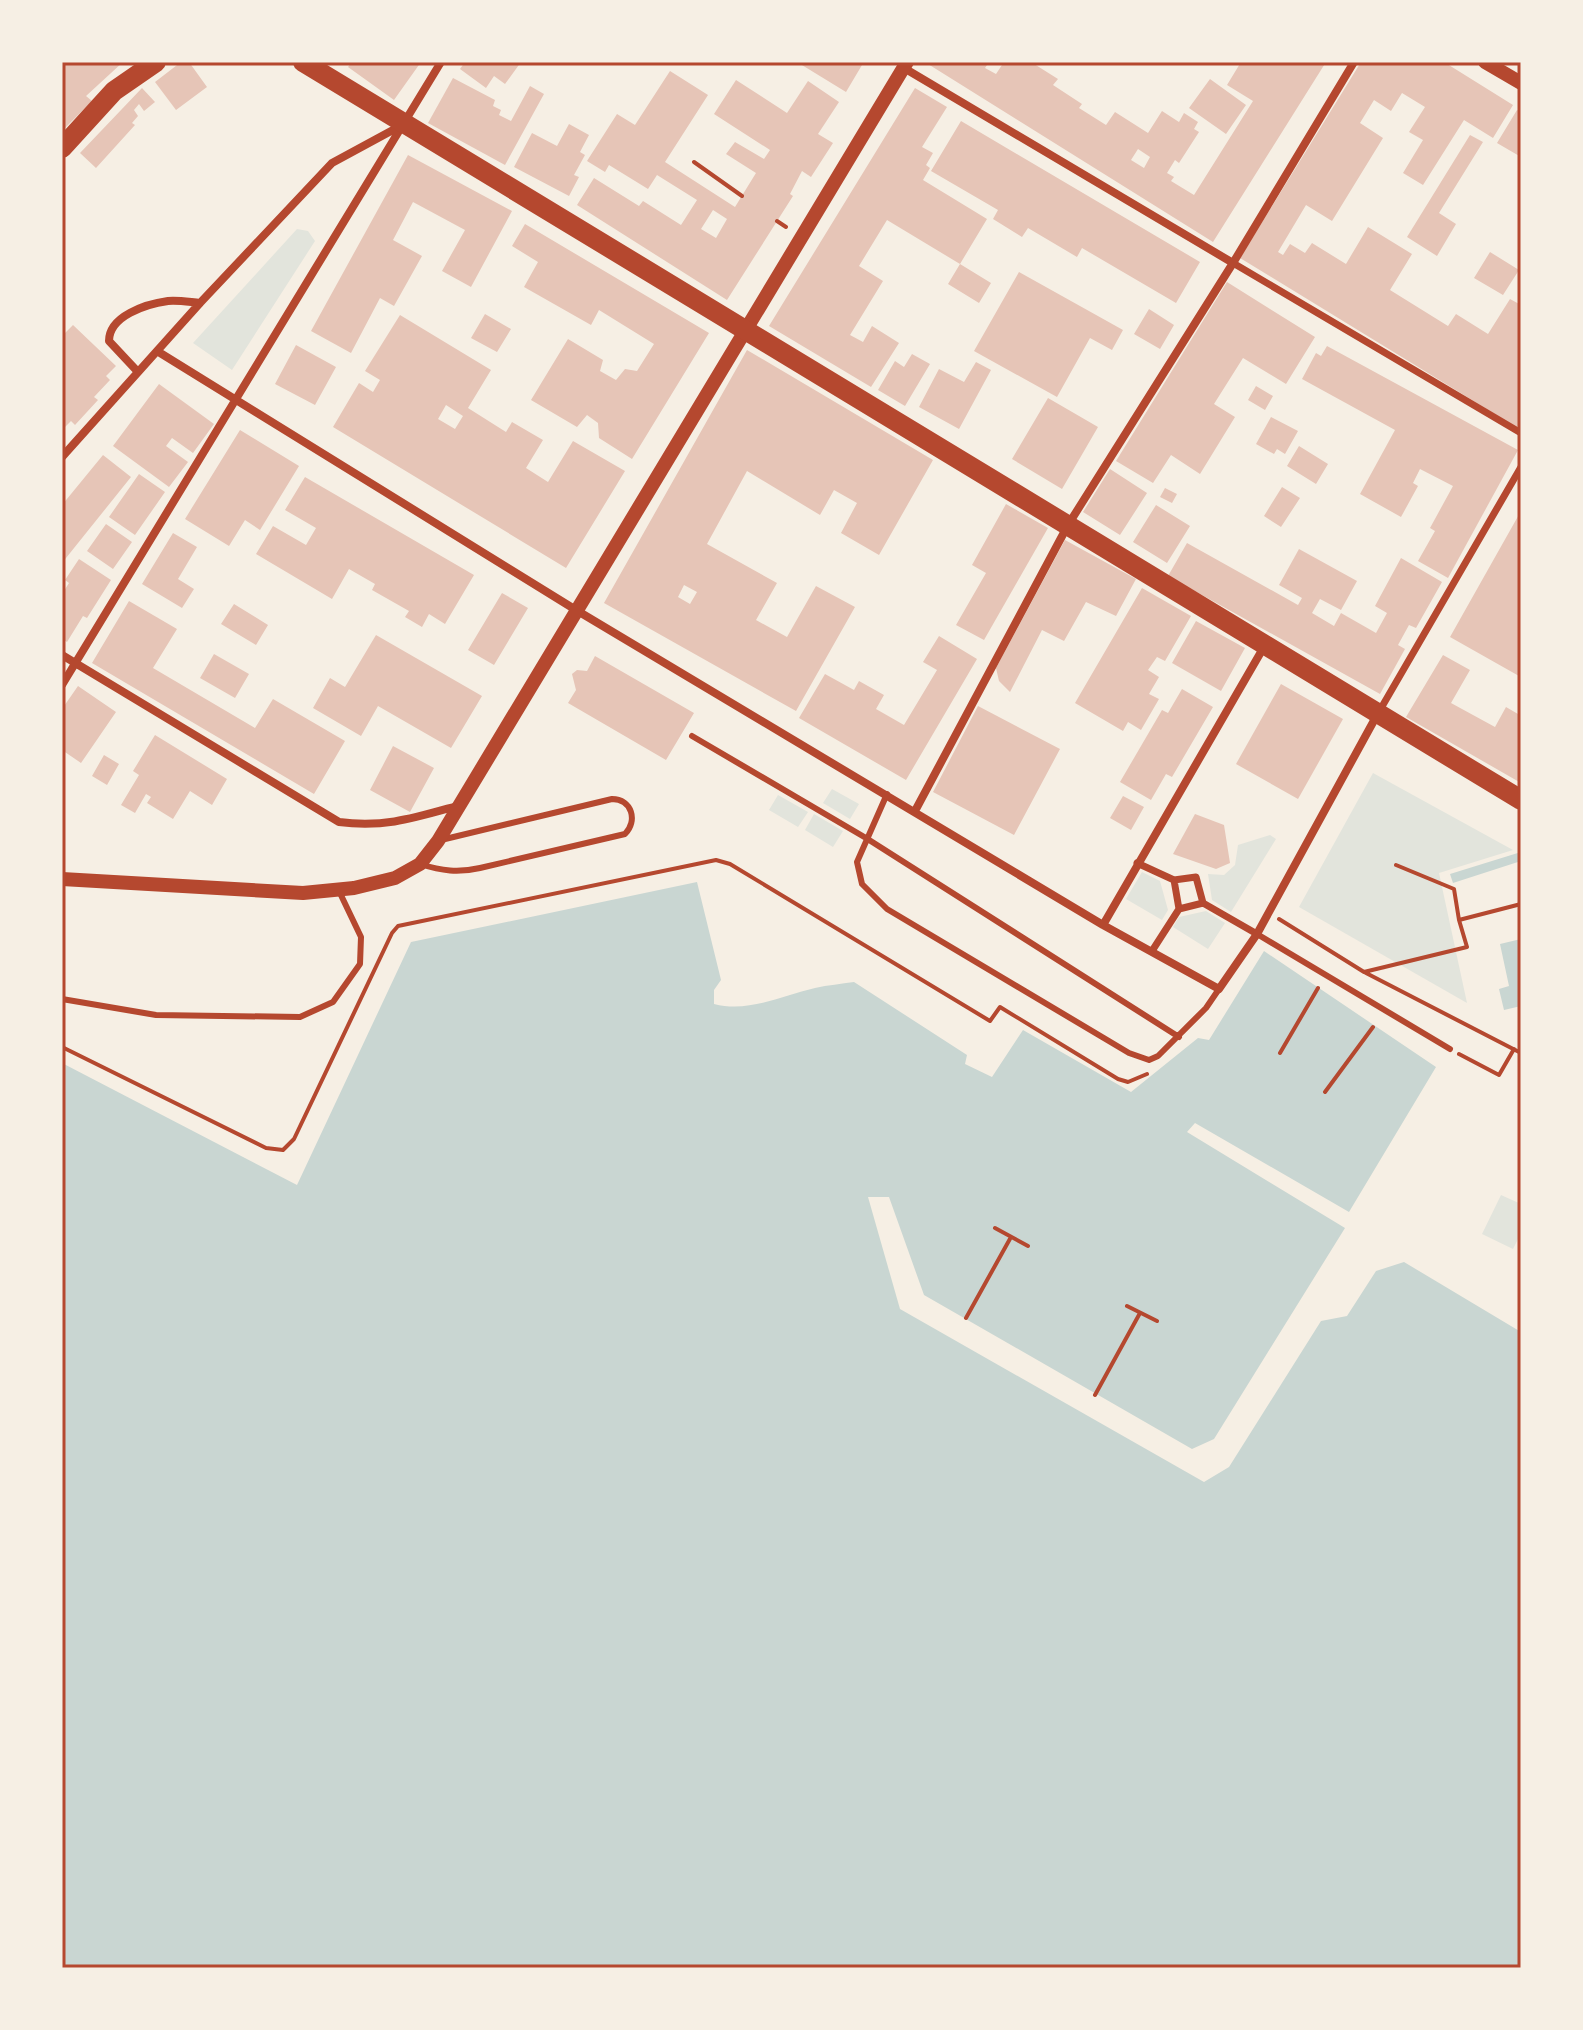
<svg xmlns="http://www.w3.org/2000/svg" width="1583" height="2030" font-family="Rubik,sans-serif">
<rect width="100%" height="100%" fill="#f6efe4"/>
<path fill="#e2e4dc" d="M297 229 308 231 315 241 232 370 193 343Z
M1373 773 1513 850 1439 873 1467 1003 1299 907Z
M832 789 859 804 850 819 823 803Z
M778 795 808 812 798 827 769 810Z
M814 814 843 831 833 847 805 830Z
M1270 835 1276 839 1231 912 1212 900 1208 874 1224 875 1235 865 1238 845Z
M1142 872 1160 881 1168 910 1162 920 1126 899Z
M1206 911 1225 923 1208 949 1173 927 1179 917Z
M1501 1195 1521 1204V1233L1513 1249 1482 1234Z"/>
<path fill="#c9d6d2" d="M1521 852V861L1453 883 1450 874Z
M697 882 721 980 714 990V1004C749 1013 781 996 815 988 828 985 841 984 854 982L967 1055 965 1064 992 1077 1023 1030 1131 1092 1198 1038 1209 1040 1264 951 1436 1067 1349 1212 1195 1123 1187 1132 1345 1228 1214 1439 1192 1449 924 1295 889 1197H868L900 1309 1204 1482 1229 1467 1321 1321 1347 1316 1376 1271 1404 1262 1521 1332V1968H62V1063L297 1185 411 942Z
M1521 939V1006L1504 1010 1499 989 1509 986 1500 944Z"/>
<path fill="#e6c5b7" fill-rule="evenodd" d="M62 62H123L86 96 92 101 65 128 62 126Z
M181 62H189L207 87 176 110 155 82Z
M352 62H421L394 100 348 67Z
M465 62H521L505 84 494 76 486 88 460 69Z
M797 62H858L862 65 846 92Z
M929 62H989L985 68 996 74 1004 62H1031L1058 79 1053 85 1082 104 1079 108 1106 125 1115 112 1148 133 1162 111 1179 122 1184 113 1198 122 1194 129 1199 132 1179 163 1175 160 1167 173 1174 177 1171 181 1194 195 1253 101 1227 85 1241 62H1326L1213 242 928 64ZM1138 149 1150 157 1144 168 1131 160Z
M1361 62H1444L1513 105 1493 138 1464 120 1423 185 1403 173 1423 140 1409 132 1425 107 1402 93 1391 111 1374 100 1360 123 1383 138 1332 221 1306 205 1278 252 1283 255 1290 244 1305 253 1312 243 1346 264 1368 227 1412 254 1390 290 1448 326 1456 314 1488 334 1510 299 1521 305V430L1240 258Z
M670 71 708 95 665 162 735 207 756 173 726 154 735 142 764 159 770 150 714 114 736 80 787 113 808 81 839 102 818 134 833 143 811 177 802 171 790 194 793 196 727 300 577 205 594 178 639 206 643 201 681 225 697 200 657 175 648 189 609 165 605 172 587 161 617 114 635 125ZM713 210 727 219 716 238 701 229Z
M453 78 495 100 493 106 501 110 499 115 511 121 530 86 544 94 505 165 428 123Z
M1210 79 1246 105 1226 134 1189 108Z
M142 88 155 102 144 111 139 104 134 110 138 116 132 123 135 125 96 168 80 153Z
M915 88 947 107 922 147 933 153 926 165 930 168 923 180 987 219 960 264 991 283 979 303 948 284 960 264 887 220 859 266 883 281 850 335 863 342 872 326 899 343 871 387 769 326Z
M1517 110 1521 112V157L1497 143Z
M961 121 1200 262 1176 303 1082 248 1077 257 1028 228 1022 237 993 219 998 210 931 171Z
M569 124 589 135 580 152 585 155 574 175 579 177 569 196 514 167 532 133 557 146Z
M1470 135 1483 142 1439 213 1456 224 1437 256 1407 237Z
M408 155 512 211 471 287 442 271 465 230 413 202 393 240 422 256 394 306 380 298 351 353 311 331Z
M525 224 709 333 632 459 599 438 598 423 587 415 577 427 531 400 568 339 603 360 600 371 616 380 625 369 637 371 654 344 599 310 591 325 524 287 538 262 512 246Z
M1490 252 1519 270 1503 295 1474 278Z
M1019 272 1123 330 1112 350 1090 338 1057 397 974 351Z
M1227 282 1315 337 1286 384 1243 358 1214 404 1235 417 1200 474 1171 455 1153 483 1116 461Z
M1149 309 1174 325 1160 349 1134 334Z
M485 314 511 329 497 352 471 338Z
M400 315 491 370 468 408 506 432 512 422 543 440 526 468 548 482 573 441 625 471 566 568 333 427 359 383 373 392 380 380 365 371ZM446 405 463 416 455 429 438 419Z
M73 325 116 366 106 376 110 380 94 397 98 400 75 425 71 421 62 430V336Z
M296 345 336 367 315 405 275 384Z
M1327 346 1518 450 1448 578 1418 561 1435 531 1430 528 1453 486 1420 469 1413 483 1418 486 1401 517 1360 494 1395 430 1302 379 1316 353 1321 356Z
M747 350 933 460 879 555 841 533 857 503 834 490 820 515 747 471 707 544 777 583 756 620 787 637 816 586 855 607 796 711 604 603ZM684 585 697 592 690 604 678 597Z
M912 354 930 364 905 406 878 390 895 361 904 367Z
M976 362 991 370 959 429 919 407 939 369 964 382Z
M159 384 214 424 193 453 172 438 166 446 188 462 169 487 113 446Z
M1256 386 1273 396 1265 410 1248 400Z
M1048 398 1098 427 1062 489 1012 459Z
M1271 417 1298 431 1285 454 1277 449 1274 454 1256 444Z
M240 430 299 466 260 530 245 520 229 546 185 519Z
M1299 446 1328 464 1316 484 1287 466Z
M103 455 131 477 62 563V505Z
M1110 469 1147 493 1120 535 1083 512Z
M139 474 165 492 135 535 109 517Z
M305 477 474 575 445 624 429 614 422 627 405 617 409 611 372 590 375 584 349 569 332 599 256 554 273 526 306 545 316 528 285 510Z
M1282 487 1300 498 1281 527 1264 516Z
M1165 488 1177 494 1172 503 1160 497Z
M1006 504 1048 528 984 640 956 625 986 573 972 565Z
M1156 505 1190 526 1167 563 1133 542Z
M1521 511V673L1519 676 1450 637Z
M106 524 132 542 113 569 87 551Z
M173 533 197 547 178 579 194 589 182 608 142 584Z
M1065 540 1136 579 1116 616 1086 602 1064 641 1042 630 1010 692 999 681 996 668Z
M1187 543 1298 605 1302 598 1279 585 1299 549 1357 581 1341 610 1320 599 1312 613 1334 626 1341 613 1376 633 1387 613 1375 606 1401 558 1442 582 1416 628 1409 625 1398 645 1405 649 1380 694 1168 576Z
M79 559 111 580 87 618 83 616 67 642 62 639V594L69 583 65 580Z
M1142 588 1191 616 1165 661 1157 657 1148 670 1159 677 1149 694 1159 699 1141 730 1128 722 1123 731 1075 703Z
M502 593 528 608 494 665 468 650Z
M129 601 177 629 153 668 255 728 273 699 345 741 314 794 92 663Z
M234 604 268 625 256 645 221 624Z
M1196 621 1245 648 1221 691 1172 663Z
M376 635 482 696 451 748 378 706 361 736 313 708 330 678 345 687Z
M939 636 977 659 906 780 799 718 825 674 854 690 859 681 884 695 876 709 904 725 937 670 923 662Z
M214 654 249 674 235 698 200 678Z
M1443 655 1470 670 1451 703 1495 727 1506 707 1518 714 1521 708V783L1406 717Z
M595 656 694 713 666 760 568 703 576 690 572 674 577 670 587 671Z
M1281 684 1343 719 1298 799 1236 764Z
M78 686 116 712 81 763 62 750V709Z
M1182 689 1213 707 1172 777 1166 774 1151 800 1120 782 1162 710 1168 713Z
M978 706 1060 749 1014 835 933 792Z
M155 735 227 779 212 805 190 791 173 819 147 803 151 797 146 794 135 813 121 805 139 775 133 771Z
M393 746 434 768 410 812 370 790Z
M104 755 119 764 107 785 92 776Z
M1123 796 1144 807 1131 830 1110 818Z
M1195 814 1224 825 1230 863 1216 869 1173 854Z"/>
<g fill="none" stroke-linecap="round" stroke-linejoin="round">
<path stroke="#b5482f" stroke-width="4" d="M694 162 742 196
M777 221 786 227
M1396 865 1454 889 1459 920
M1279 919 1364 972 1467 947 1459 920 1521 904
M1366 973 1521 1053
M62 1047 266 1148 283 1150 294 1139 392 933 398 926 716 860 730 864 990 1021 1000 1007 1118 1079 1128 1082 1147 1074
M1280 1053 1318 988
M1459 1054 1499 1075 1514 1049
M1325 1092 1373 1027
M995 1228 1028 1246
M1127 1306 1157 1321
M966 1318 1011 1237
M1095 1395 1140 1313"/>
<path stroke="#b5482f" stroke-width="6" d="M692 736 866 838 1179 1037
M887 794 857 862 862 884 887 909 1129 1053 1149 1060 1158 1056 1206 1008 1219 989
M420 864C442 871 458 873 480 868L625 834C638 821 632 799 612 799L441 840
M1257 934 1450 1049
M62 999 156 1015 300 1017 333 1002 360 964 361 937 339 891"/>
<path stroke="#b5482f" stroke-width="7" d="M1233 263 1521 433
M1380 710 1521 467
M1137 863 1174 880 1196 877 1203 903 1179 909 1174 880
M1203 903 1257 934
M1152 951 1179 909"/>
<path stroke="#b5482f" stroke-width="8" d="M904 68 1233 263
M157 351 576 610 1103 925 1219 989 1257 934 1377 715
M138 372 109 341C109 316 146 304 168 301 178 300 189 302 200 303
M62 457 200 303 332 163 404 124
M62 655 339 822C384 828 414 818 457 806
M62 685 441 62
M915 811 1068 525 1233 263 1354 62
M1103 925 1265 645"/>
<path stroke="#b5482f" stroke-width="14" d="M1485 62 1521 83
M62 879 303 893 354 888 395 878 420 864 438 841 907 62"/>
<path stroke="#b5482f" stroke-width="20" d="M303 62 1521 800
M62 148 114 91 156 62"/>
</g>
<rect width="1583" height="2030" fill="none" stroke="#f6efe4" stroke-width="128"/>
<rect x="64" y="64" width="1455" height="1902" fill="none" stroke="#b5482f" stroke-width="3"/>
</svg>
